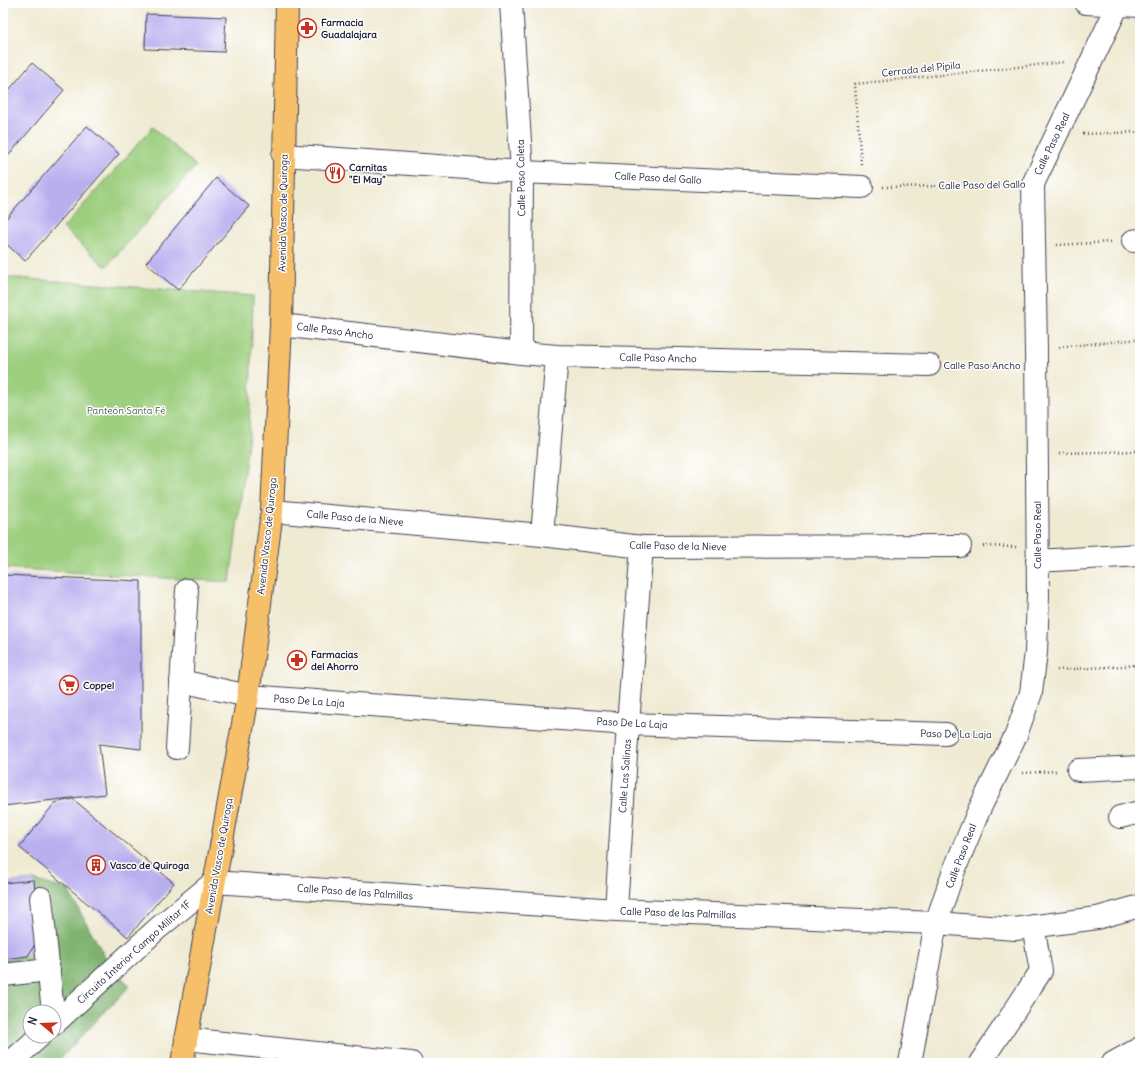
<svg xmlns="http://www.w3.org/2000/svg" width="1143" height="1066" font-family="Delius,sans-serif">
<rect width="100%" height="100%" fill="#fff"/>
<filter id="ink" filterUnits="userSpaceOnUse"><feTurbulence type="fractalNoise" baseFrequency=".025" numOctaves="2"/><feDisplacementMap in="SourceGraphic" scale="8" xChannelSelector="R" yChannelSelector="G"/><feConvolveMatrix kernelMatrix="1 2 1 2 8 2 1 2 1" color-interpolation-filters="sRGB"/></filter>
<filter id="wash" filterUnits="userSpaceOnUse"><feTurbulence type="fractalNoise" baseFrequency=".012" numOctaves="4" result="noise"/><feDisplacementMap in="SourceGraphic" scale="16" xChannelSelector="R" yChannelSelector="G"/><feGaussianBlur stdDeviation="0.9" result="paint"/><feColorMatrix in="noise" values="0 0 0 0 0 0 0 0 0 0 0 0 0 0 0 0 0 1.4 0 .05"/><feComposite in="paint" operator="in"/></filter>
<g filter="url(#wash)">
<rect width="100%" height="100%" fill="#efead2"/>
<path fill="#9dcf7f" stroke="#60785d" d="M153 127 196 166 106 267 63 228Z
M3 277 253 296 249 435 230 582 3 568Z"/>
<path fill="#7eb26e" stroke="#506a54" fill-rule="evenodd" d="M34 880 68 890 109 964 130 986 56 1063H3V883ZM30 1012H54V1036H30Z"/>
<g id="blocks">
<path fill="#b8afef" d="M146 14 226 17 224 52 145 49Z
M32 63 64 90 3 162V97Z
M87 126 119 154 25 261 3 241V222Z
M216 178 249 206 178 290 146 263Z
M3 575 141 581V749L99 744 105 794 3 806Z
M73 799 174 883 128 937 19 847 55 803Z
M34 880 39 937 28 956 3 959V883Z"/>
</g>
</g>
<g filter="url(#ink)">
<use href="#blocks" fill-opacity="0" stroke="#414052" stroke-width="1"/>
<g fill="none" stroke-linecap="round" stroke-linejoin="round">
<defs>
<path id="minor" d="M511 3 522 172 521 353
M1086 3 1140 6
M283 155 522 172 862 187
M1133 241 1140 240
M281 325 521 353 557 356 929 365
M272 511 542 535 642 547 960 546
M542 535 557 356
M1037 561 1140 555
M181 681 248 696 628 724 946 734
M177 748 187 590
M1078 770 1140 767
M1120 817 1140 812
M41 898 53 1012
M616 910 628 724 642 547
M3 975 49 970
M54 1024 157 929 214 882 616 910 936 923 1015 929 1097 918 1140 906
M186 1039 411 1063
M10 1063 40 1036
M910 1063 936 923 953 873 979 810 1016 735 1031 693 1036 652 1038 596 1036 349 1033 184 1118 5
M980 1063 1041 971 1033 926
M1113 1063 1140 1048"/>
<path id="major" d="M182 1063 248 696 272 511 281 325 287 3"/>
</defs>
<use href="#minor" stroke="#414052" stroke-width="24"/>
<use href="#major" stroke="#414052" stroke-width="24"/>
<path stroke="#414052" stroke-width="2.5" stroke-dasharray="1 3" stroke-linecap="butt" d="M1083 134 1140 132
M861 164 855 84 1065 62
M883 187 1010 185
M1057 245 1110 242
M1059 347 1140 339
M951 365H1014
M1059 453 1140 451
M983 546 1016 547
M1057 670 1140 665
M969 734H992
M1023 773 1056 771"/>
<use href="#minor" stroke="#fff" stroke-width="22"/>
<use href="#major" stroke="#f6c06b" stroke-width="22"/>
</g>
</g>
<defs>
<symbol id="pharmacy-ring" viewBox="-11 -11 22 22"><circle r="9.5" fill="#fff" stroke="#c8321e" stroke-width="1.5"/><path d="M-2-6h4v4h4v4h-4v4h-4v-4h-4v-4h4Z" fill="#c8321e"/></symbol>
<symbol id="restaurant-ring" viewBox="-11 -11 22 22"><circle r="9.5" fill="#fff" stroke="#c8321e" stroke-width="1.5"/><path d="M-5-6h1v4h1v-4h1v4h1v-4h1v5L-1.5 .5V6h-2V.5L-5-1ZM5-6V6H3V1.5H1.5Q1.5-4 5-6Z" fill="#c8321e"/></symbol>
<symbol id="supermarket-ring" viewBox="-11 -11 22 22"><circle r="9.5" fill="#fff" stroke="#c8321e" stroke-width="1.5"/><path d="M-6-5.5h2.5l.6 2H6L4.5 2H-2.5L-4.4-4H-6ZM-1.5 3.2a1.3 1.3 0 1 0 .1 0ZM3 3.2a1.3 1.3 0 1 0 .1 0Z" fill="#c8321e"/></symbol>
<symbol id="building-ring" viewBox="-11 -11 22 22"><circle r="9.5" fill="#fff" stroke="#c8321e" stroke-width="1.5"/><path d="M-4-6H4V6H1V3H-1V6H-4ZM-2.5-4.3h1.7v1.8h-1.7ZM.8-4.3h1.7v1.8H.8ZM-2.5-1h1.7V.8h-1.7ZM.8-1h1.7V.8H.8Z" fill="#c8321e"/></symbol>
</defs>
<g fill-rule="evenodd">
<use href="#pharmacy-ring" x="296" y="17" width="22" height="22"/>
<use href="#restaurant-ring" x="324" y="162" width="22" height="22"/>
<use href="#pharmacy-ring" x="286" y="649" width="22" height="22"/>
<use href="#supermarket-ring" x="58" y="674" width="22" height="22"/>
<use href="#building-ring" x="85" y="854" width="22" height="22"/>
</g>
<g text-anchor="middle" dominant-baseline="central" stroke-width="3" stroke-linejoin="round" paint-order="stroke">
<g font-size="10" font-weight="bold" fill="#22223b" stroke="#fff" text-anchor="start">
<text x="321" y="22">Farmacia<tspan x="321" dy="12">Guadalajara</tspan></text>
<text x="349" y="167">Carnitas<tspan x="349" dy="12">"El May"</tspan></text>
<text x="311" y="654">Farmacias<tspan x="311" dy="12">del Ahorro</tspan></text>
<text x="83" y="685">Coppel</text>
<text x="110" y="865">Vasco de Quiroga</text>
</g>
<g font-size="10" fill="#22223b" stroke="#fff">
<text transform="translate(921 69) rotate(-6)">Cerrada del Pípila</text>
<text transform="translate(1052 144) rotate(-64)">Calle Paso Real</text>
<text transform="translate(521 178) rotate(-91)">Calle Paso Coleta</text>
<text transform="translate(658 178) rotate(3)">Calle Paso del Gallo</text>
<text transform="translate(982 185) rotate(-1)">Calle Paso del Gallo</text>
<text transform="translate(283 213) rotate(-89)">Avenida Vasco de Quiroga</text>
<text transform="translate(335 331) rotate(7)">Calle Paso Ancho</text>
<text transform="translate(658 358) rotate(1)">Calle Paso Ancho</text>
<text x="982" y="365">Calle Paso Ancho</text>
<text transform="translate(355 518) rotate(5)">Calle Paso de la Nieve</text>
<text transform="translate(1037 535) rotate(-90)">Calle Paso Real</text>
<text transform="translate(267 536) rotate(-84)">Avenida Vasco de Quiroga</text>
<text transform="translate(678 546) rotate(1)">Calle Paso de la Nieve</text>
<text transform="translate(309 701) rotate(4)">Paso De La Laja</text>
<text transform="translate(632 723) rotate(3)">Paso De La Laja</text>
<text transform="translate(956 734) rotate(1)">Paso De La Laja</text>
<text transform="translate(625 776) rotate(-86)">Calle Las Salinas</text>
<text transform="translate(219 856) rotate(-80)">Avenida Vasco de Quiroga</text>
<text transform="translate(961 856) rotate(-69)">Calle Paso Real</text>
<text transform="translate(355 892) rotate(4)">Calle Paso de las Palmillas</text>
<text transform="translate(678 913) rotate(2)">Calle Paso de las Palmillas</text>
<text transform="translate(134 952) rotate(-42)">Circuito Interior Campo Militar 1F</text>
</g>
<g font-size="10" fill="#4d5f53" stroke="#fff">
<text x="126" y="410">Panteón Santa Fé</text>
</g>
</g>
<rect width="1143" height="1066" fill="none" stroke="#fff" stroke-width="16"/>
<g transform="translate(42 1024) rotate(289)"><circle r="19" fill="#ffffff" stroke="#a7a7b1"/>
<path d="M0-3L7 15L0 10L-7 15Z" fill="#c8321e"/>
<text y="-6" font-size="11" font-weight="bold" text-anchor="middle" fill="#22223b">N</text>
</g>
</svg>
